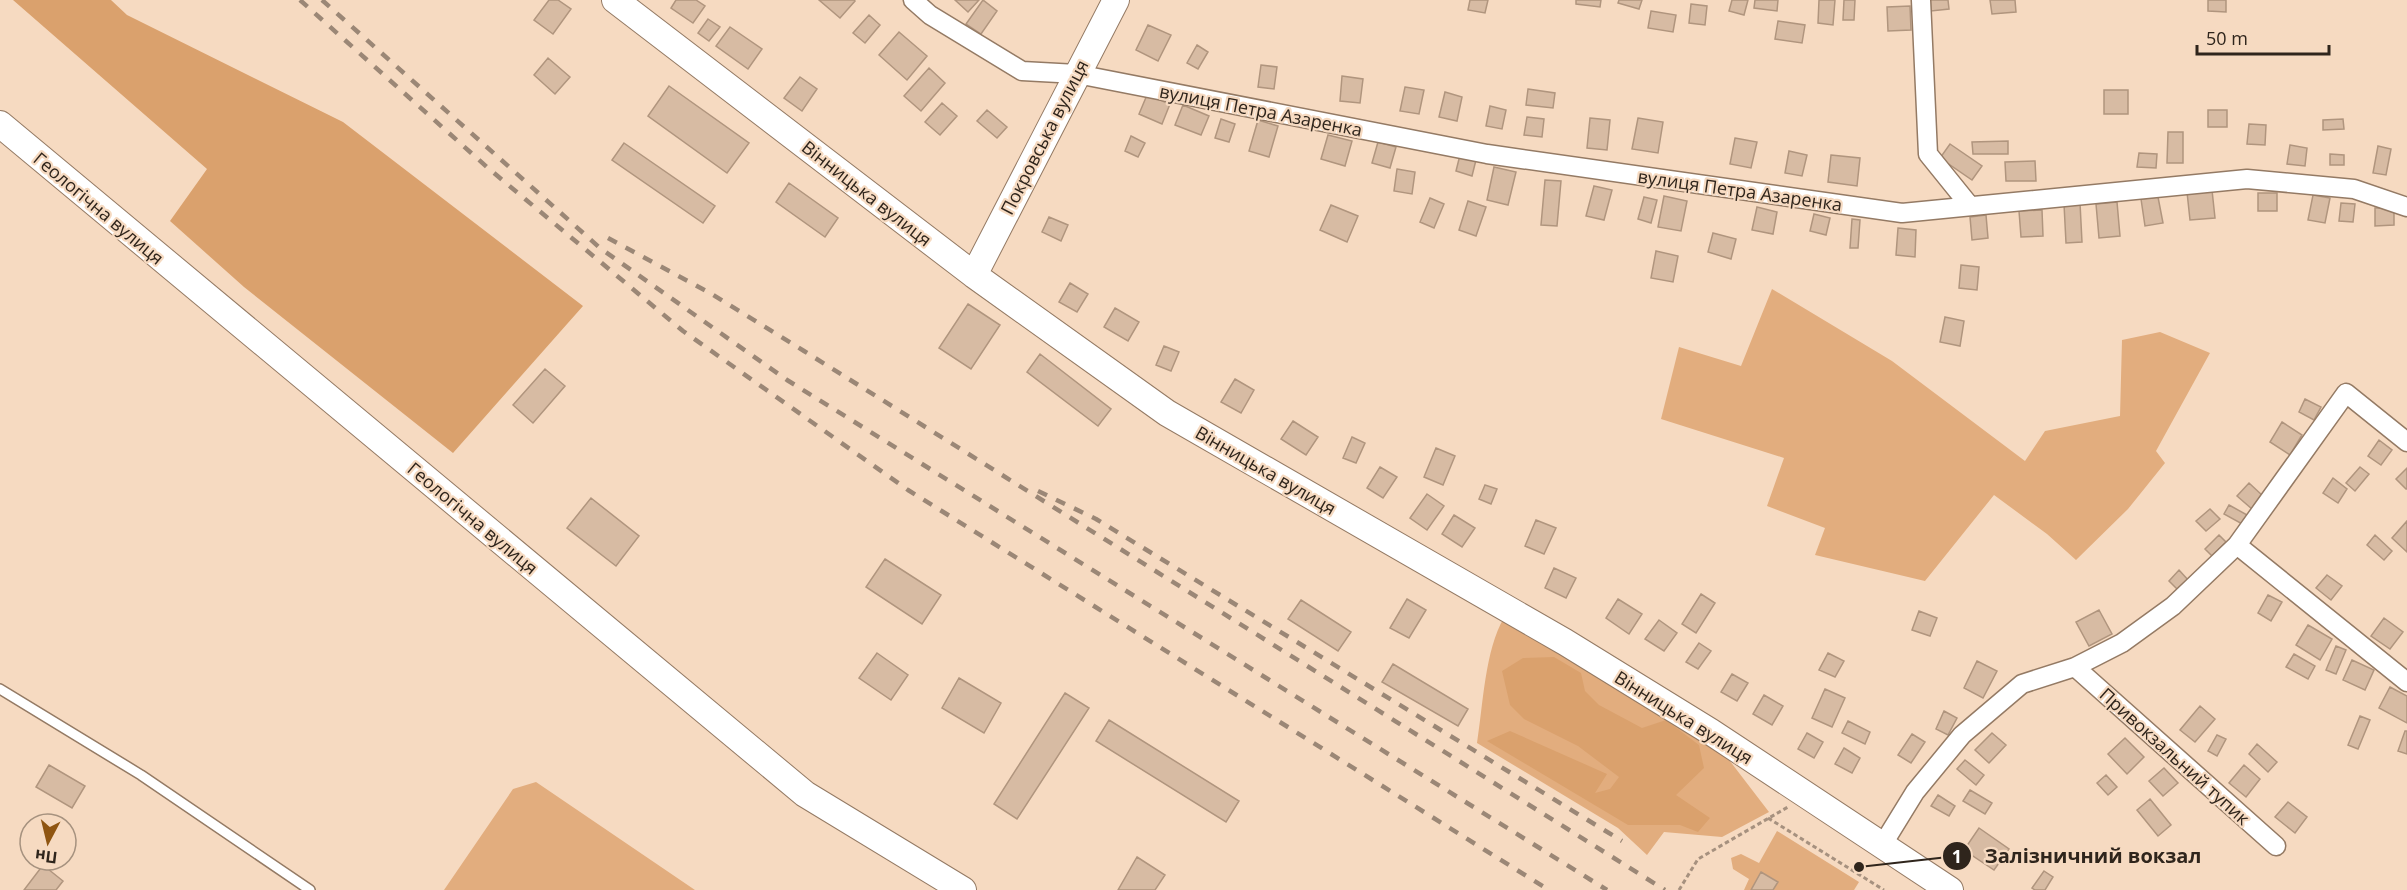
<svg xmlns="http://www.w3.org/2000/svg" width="2407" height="890" font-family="'Open Sans',sans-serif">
<rect width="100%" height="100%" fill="#f6dac1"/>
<path fill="#e2ad7e" d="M1772 289 1892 361 2025 461 2045 431 2120 416 2122 340 2160 332 2210 353 2156 451 2165 463 2128 509 2076 560 2047 534 1994 495 1925 581 1815 555 1825 528 1767 506 1784 458 1661 419 1679 347 1741 366Z
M1504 618 1723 752 1769 812 1722 837 1664 832 1647 855 1618 828 1477 743C1483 706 1485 649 1504 618Z
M536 782 695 890H444L513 789Z
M1777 831 1859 882 1854 890H1744L1749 879 1733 869 1731 858 1741 854 1759 863Z"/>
<path fill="#daa16d" d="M13 0H111L127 15 343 122 583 306 453 453 244 287 170 221 207 169Z
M1554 657 1581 673 1585 691 1599 705 1642 728 1666 720 1699 745 1704 768 1676 795 1710 818 1698 832 1680 825H1628L1487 741 1510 731 1607 774 1595 793 1610 789 1619 777 1578 746 1524 719 1510 705 1502 671 1523 658Z"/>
<path fill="#d7bba3" stroke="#b0957e" stroke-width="1.5" d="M549 0H558L571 9 553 34 534 20Z
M676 0H696L705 6 693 23 671 8Z
M819 0H854L855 1 840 18Z
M955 0H979L968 12Z
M983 0 997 11 981 34 966 24Z
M1470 0H1488L1485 13 1468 10Z
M1576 0H1601L1600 7 1576 4Z
M1619 0H1642L1639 9 1618 3Z
M1732 0H1748L1744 15 1729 11Z
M1755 0H1778L1777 11 1754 8Z
M1819 0H1835L1833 25 1818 23Z
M1844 0H1855L1854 20H1843Z
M1930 0H1948L1949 9 1931 11Z
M1990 0H2015L2016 12 1992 14Z
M2208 0H2226V12L2208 11Z
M1691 4 1707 6 1705 25 1689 23Z
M1910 6 1911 30 1888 31 1887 7Z
M1651 11 1676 15 1673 32 1648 28Z
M869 15 880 25 865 43 853 33Z
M708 19 720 27 709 41 698 33Z
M1778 21 1805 25 1802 43 1775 39Z
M1148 25 1171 35 1158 61 1136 50Z
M730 27 762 49 748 69 716 46Z
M899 32 927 56 907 80 879 55Z
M1197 45 1208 52 1198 69 1187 63Z
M548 58 570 77 555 94 534 75Z
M1261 65 1277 67 1274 89 1258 87Z
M929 68 945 83 921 111 904 96Z
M1342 76 1363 79 1360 103 1340 101Z
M800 77 817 89 802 111 784 98Z
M669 86 749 143 727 173 648 116Z
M1405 87 1424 90 1419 114 1400 111Z
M1528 89 1555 93 1553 108 1526 105Z
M2104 90H2128V114H2104Z
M1445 92 1462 97 1457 121 1439 117Z
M1147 95 1170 104 1162 124 1139 114Z
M942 103 957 116 940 135 925 122Z
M1183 105 1209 116 1201 135 1175 125Z
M1490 106 1506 110 1502 129 1486 126Z
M987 110 1007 127 997 138 977 121Z
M2208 110H2227V127H2208Z
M1527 117 1544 119 1542 137 1524 135Z
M1590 118 1610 120 1607 150 1587 148Z
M1638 118 1663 122 1658 153 1632 149Z
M1221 119 1235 124 1229 142 1215 138Z
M2343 119 2344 129 2323 130V120Z
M1258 120 1278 126 1269 157 1249 151Z
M2249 124 2266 125 2265 145 2247 144Z
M2168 132H2183V163H2167Z
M1328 135 1352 141 1345 166 1321 159Z
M1131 136 1145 143 1138 157 1125 151Z
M1735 138 1757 142 1751 168 1730 164Z
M2008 141V154H1973L1972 142Z
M1378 142 1396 147 1390 168 1372 163Z
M624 143 715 206 703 223 612 160Z
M1950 144 1982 166 1972 180 1940 158Z
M2290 145 2307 148 2305 166 2287 164Z
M2378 146 2391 149 2386 175 2373 173Z
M1789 151 1807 155 1802 176 1785 173Z
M2139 153 2157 154 2156 168 2137 167Z
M2330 154 2344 155V165H2330Z
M1460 155 1476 160 1472 176 1456 171Z
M1831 155 1860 158 1857 186 1828 182Z
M2035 161 2036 181H2006L2005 162Z
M1494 167 1516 172 1508 205 1487 200Z
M1397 169 1415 172 1412 194 1394 191Z
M1545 180 1561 181 1557 226 1541 225Z
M789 183 838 218 825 237 776 202Z
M1594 186 1612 190 1604 220 1586 216Z
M2212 190 2215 218 2190 220 2187 192Z
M2258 193H2277V211H2258Z
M2313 195 2330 198 2325 223 2308 220Z
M1664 196 1687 201 1681 231 1658 227Z
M1644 197 1657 200 1651 223 1638 219Z
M2158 197 2163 223 2145 226 2141 199Z
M1430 198 1444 204 1434 228 1420 222Z
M1468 201 1486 207 1476 236 1459 230Z
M2117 202 2120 236 2099 238 2096 204Z
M2080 203 2082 242 2066 243 2064 204Z
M2341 203 2355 204 2353 222 2339 221Z
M1331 205 1358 216 1347 242 1320 230Z
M1757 207 1777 212 1773 234 1752 230Z
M2375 208H2394V225L2375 226Z
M2042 210 2043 236 2021 237 2019 211Z
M1814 214 1830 218 1826 235 1810 231Z
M1986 215 1988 238 1972 240 1970 217Z
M1049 217 1068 225 1061 241 1042 232Z
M1852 219 1860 220 1858 248H1850Z
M1898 228 1916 230 1915 257 1896 255Z
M1713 233 1736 239 1731 259 1708 252Z
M1656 251 1678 256 1673 282 1651 278Z
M1961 265 1979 267 1977 290 1959 288Z
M1070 283 1088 294 1077 312 1059 302Z
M968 304 1000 325 971 369 939 348Z
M1115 308 1139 322 1128 341 1104 327Z
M1945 317 1964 321 1960 346 1940 342Z
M1164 346 1179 352 1171 371 1156 365Z
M1040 354 1111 409 1098 426 1027 372Z
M545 369 565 386 533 423 513 405Z
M1235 379 1254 390 1241 413 1221 402Z
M2305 399 2321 407 2314 420 2299 412Z
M1293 421 1318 437 1306 455 1281 439Z
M2282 422 2302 435 2290 455 2270 442Z
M1352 437 1365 443 1356 463 1343 458Z
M2379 440 2392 450 2381 465 2368 456Z
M1436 448 1455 456 1443 485 1424 477Z
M1380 467 1397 477 1383 498 1367 488Z
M2360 467 2369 474 2355 491 2346 483Z
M2407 468V489H2406L2396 479Z
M2333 478 2347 489 2338 503 2323 493Z
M2249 483 2263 496 2252 509 2237 496Z
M1485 485 1497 489 1491 504 1479 499Z
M1427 494 1444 506 1427 530 1410 518Z
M591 498 639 536 616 566 567 528Z
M2229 505 2249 516 2244 525 2224 514Z
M2210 509 2220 519 2206 531 2196 521Z
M1454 515 1475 528 1462 547 1442 534Z
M1536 520 1556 528 1544 554 1525 546Z
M2407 521V552L2392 538Z
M2219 535 2226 542 2212 556 2205 549Z
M2375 535 2392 551 2384 560 2367 545Z
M885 559 941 595 922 624 866 587Z
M1554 568 1576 578 1566 598 1545 588Z
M2179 570 2189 581 2179 591 2169 581Z
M2327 575 2342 586 2331 600 2316 588Z
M1701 594 1715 603 1696 633 1682 624Z
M2268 595 2282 602 2271 621 2258 613Z
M1407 599 1426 610 1409 638 1390 628Z
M1618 599 1642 614 1629 634 1606 618Z
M1301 600 1351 632 1338 651 1288 619Z
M2099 610 2112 634 2089 646 2076 622Z
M1919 611 1937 618 1930 636 1912 630Z
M2384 618 2403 632 2390 649 2371 636Z
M1659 620 1677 633 1664 651 1645 639Z
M2308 625 2332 639 2320 660 2296 645Z
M1699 643 1711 651 1698 669 1686 662Z
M2336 646 2346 650 2336 674 2326 670Z
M877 653 908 675 891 700 859 678Z
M1828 653 1844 661 1835 677 1819 670Z
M2294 654 2315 666 2308 679 2286 667Z
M2352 660 2374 670 2365 690 2343 680Z
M1977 661 1997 671 1983 698 1964 688Z
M1393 664 1468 709 1458 726 1382 682Z
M1732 674 1748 683 1737 701 1721 692Z
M959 678 1001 703 984 733 942 708Z
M2390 687 2407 696V723L2379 708Z
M1825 689 1845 698 1832 727 1812 718Z
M1065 693 1089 708 1017 819 994 804Z
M1764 695 1783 706 1772 725 1753 714Z
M2200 706 2215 719 2195 742 2180 730Z
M1944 711 1957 718 1948 735 1936 729Z
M2360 716 2370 720 2358 749 2348 745Z
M1109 720 1239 801 1226 822 1096 741Z
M1848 721 1870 732 1865 744 1842 733Z
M2405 731H2407V754L2398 751Z
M1807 733 1823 742 1814 758 1798 749Z
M1992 733 2006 745 1989 763 1975 750Z
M1912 734 1925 742 1911 763 1898 755Z
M2217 735 2226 739 2217 756 2208 751Z
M2125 738 2144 757 2127 774 2108 754Z
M2257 744 2277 762 2268 772 2249 754Z
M1844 748 1860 758 1852 773 1835 764Z
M1965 760 1984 775 1976 785 1957 769Z
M49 765 85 786 72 808 36 787Z
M2244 765 2260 779 2246 797 2229 783Z
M2164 768 2178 783 2163 796 2149 781Z
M2106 775 2117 787 2108 795 2097 783Z
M1970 790 1992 803 1985 814 1963 801Z
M1938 795 1955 806 1949 816 1931 806Z
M2150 799 2171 825 2158 836 2137 810Z
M2288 802 2307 817 2295 833 2275 817Z
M1979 828 2009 849 1994 870 1964 850Z
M1137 857 1165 875 1155 890H1118Z
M43 865 63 881 56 890H24Z
M2044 871 2053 877 2045 890H2035L2032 888Z
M1761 872 1778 882 1773 890H1751Z"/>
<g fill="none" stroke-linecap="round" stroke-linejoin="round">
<defs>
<path id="lane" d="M0 689 141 775 310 890"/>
<path id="street" d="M913 0 930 15 1022 71 1077 74 1487 154 1902 213 2247 179 2354 189 2407 207
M1921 0 1928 154 1970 206
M2237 545 2407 682
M2075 667 2276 846
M1883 844 1915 792 1962 735 2022 684 2075 667 2122 643 2173 606 2237 545 2346 393 2407 442"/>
<path id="secondary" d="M615 0 974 275 1167 413 1565 642 1711 732 1950 890
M0 124 805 794 963 890
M974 275 1116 0"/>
</defs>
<use href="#lane" stroke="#947a64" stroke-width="12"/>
<use href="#street" stroke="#947a64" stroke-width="21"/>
<use href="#secondary" stroke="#947a64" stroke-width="28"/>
<path stroke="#a6917f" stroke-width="3" stroke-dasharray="4.5 3" stroke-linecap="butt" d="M1768 818 1884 890
M1679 890 1698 859 1788 807"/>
<use href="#lane" stroke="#fff" stroke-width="9"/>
<use href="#street" stroke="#fff" stroke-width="18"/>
<use href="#secondary" stroke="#fff" stroke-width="26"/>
<path stroke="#9b8776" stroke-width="4.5" stroke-dasharray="10 10" stroke-linecap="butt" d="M300 0 488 168 683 331 908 490 1549 890
M322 0 600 248 787 380 1607 890
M608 238 710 293 804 351 1665 890
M1038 491 1096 519 1622 841"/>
</g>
<g text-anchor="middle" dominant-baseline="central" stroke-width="4.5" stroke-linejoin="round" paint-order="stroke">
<g font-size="18" fill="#2f251c" stroke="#f6dac1">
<text transform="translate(1261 110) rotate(11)">вулиця Петра Азаренка</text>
<text transform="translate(1044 137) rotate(-63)">Покровська вулиця</text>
<text transform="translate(1740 190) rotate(8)">вулиця Петра Азаренка</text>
<text transform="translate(867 193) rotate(38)">Вінницька вулиця</text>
<text transform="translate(99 208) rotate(40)">Геологічна вулиця</text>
<text transform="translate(1266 470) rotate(30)">Вінницька вулиця</text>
<text transform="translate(473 518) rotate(40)">Геологічна вулиця</text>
<text transform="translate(1684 717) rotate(32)">Вінницька вулиця</text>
<text transform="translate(2175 756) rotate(42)">Привокзальний тупик</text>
</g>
</g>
<path fill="none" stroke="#2f251c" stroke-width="2" d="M1859 867L1957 856"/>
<g fill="#2f251c" stroke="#f6dac1" stroke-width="2">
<circle cx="1859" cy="867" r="6"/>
<circle cx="1957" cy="856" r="15"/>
</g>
<g font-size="18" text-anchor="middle" font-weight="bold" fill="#fff">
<text x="1957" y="863">1</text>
</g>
<g font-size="20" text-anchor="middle" font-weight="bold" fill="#2f251c" stroke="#f6dac1" stroke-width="4.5" stroke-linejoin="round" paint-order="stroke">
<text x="2093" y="863">Залізничний вокзал</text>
</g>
<g transform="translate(48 842) rotate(187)"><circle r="28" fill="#f6dac1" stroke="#a6927f" stroke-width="1.5"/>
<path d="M0-4.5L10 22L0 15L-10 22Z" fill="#8f5511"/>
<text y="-9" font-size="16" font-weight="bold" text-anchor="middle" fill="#2f251c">Пн</text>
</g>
<path d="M2197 45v9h132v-9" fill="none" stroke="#2f251c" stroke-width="3"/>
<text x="2206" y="45" font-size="18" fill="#2f251c" stroke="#f6dac1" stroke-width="4.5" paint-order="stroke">50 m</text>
</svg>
